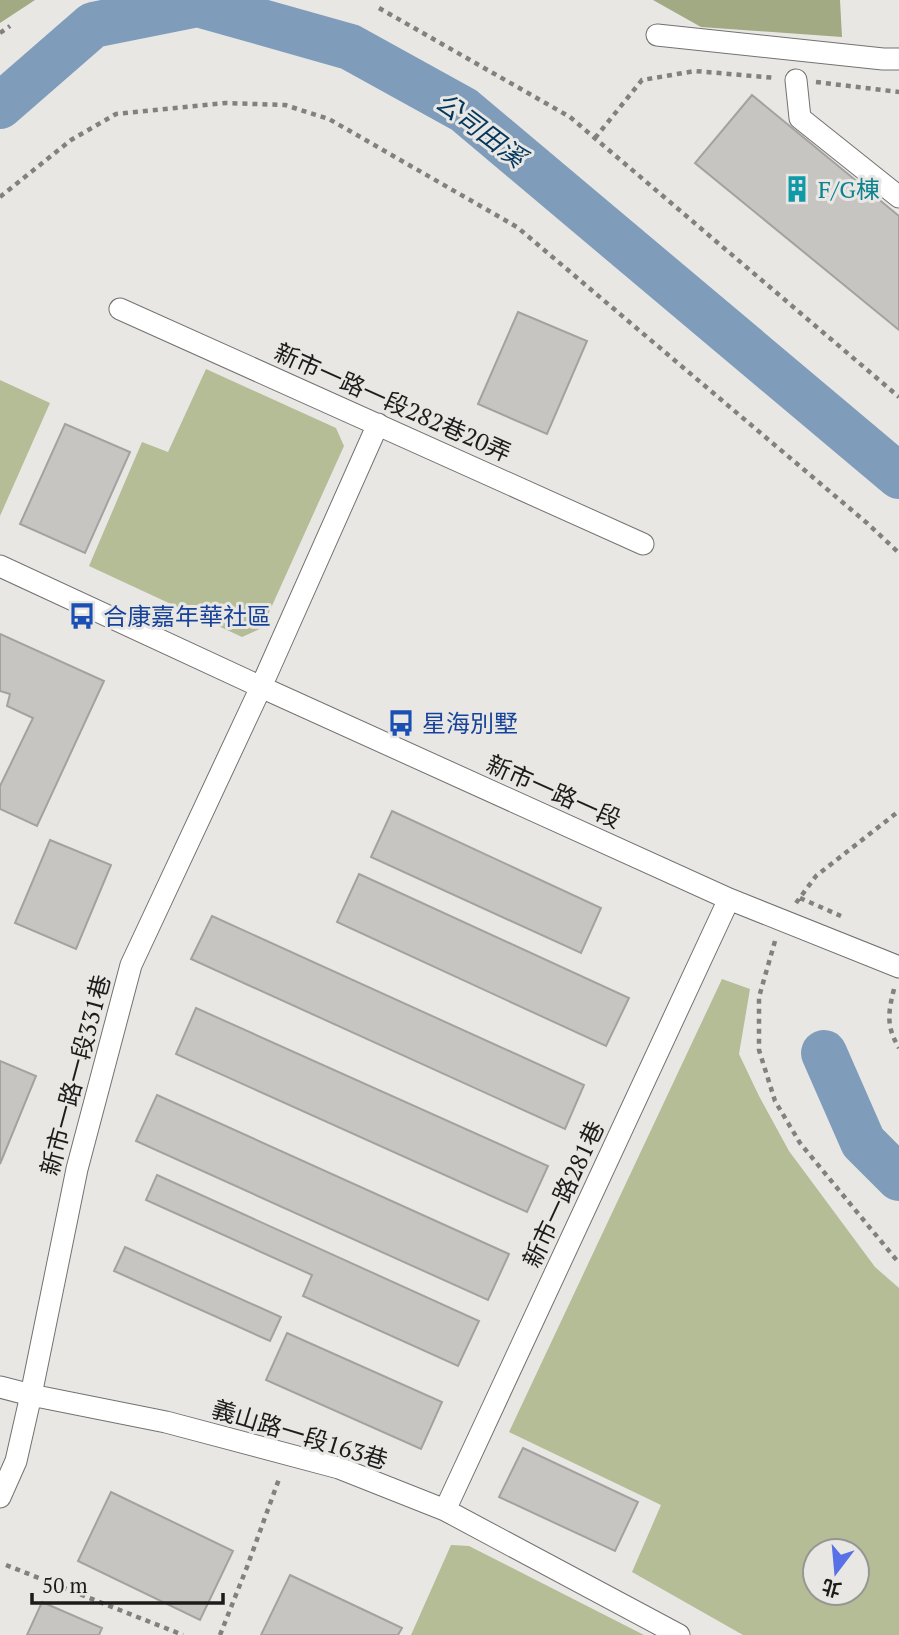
<svg xmlns="http://www.w3.org/2000/svg" width="899" height="1635" font-family="'PT Serif','Noto Sans TC',serif">
<rect width="100%" height="100%" fill="#e9e7e4"/>
<path fill="#b5bd96" fill-rule="evenodd" d="M206 369 336 428 344 446 262 628 242 637 89 566 142 442 168 452Z
M0 380 50 403 0 516Z
M722 979 750 989 739 1054 759 1096 789 1151 875 1267 899 1288V1635H743L632 1572 661 1505 509 1432ZM815 1551H857V1593H815Z
M451 1545 469 1546 644 1635H411Z"/>
<path fill="#a1aa83" d="M0 0H35L0 23Z
M653 0H840L842 37 701 27Z"/>
<g fill="none" stroke-linecap="round" stroke-linejoin="round">
<path stroke="#7f9dbb" stroke-width="46" d="M0 106 93 25 198 4 350 47 464 110 899 476
M824 1053 863 1142 899 1178"/>
</g>
<path fill="#c7c5c2" stroke="#a4a2a0" stroke-width="2" d="M752 95 899 216V330L695 163Z
M518 312 587 341 547 434 478 404Z
M65 424 130 452 85 553 20 524Z
M0 634 104 681 37 826 0 809V786L33 718 7 706 10 694 0 691Z
M392 811 601 908 581 953 371 857Z
M50 840 111 865 76 949 15 923Z
M359 874 629 998 606 1046 337 922Z
M212 916 584 1085 565 1129 191 959Z
M196 1008 548 1166 527 1212 176 1054Z
M0 1061 36 1076 0 1164Z
M157 1095 509 1254 488 1300 136 1141Z
M157 1175 479 1321 458 1366 303 1296 312 1275 146 1200Z
M125 1247 281 1317 270 1341 114 1271Z
M287 1333 442 1402 421 1449 266 1380Z
M523 1448 638 1502 615 1551 499 1497Z
M111 1492 233 1551 200 1620 78 1561Z
M290 1575 402 1628 398 1635H261Z
M42 1602 102 1628 99 1635H27Z"/>
<g fill="none" stroke-linecap="round" stroke-linejoin="round">
<defs>
<path id="street" d="M657 35 883 59H899
M796 80 800 118 899 197
M120 309 643 544
M0 566 261 687 729 899 899 967
M0 1387 31 1395 166 1422 339 1468 445 1510 679 1635
M0 1497 16 1461 31 1395 77 1169 131 965 261 687 378 424
M445 1510 729 899"/>
</defs>
<use href="#street" stroke="#747270" stroke-width="23"/>
<path stroke="#82817f" stroke-width="4.5" stroke-dasharray="5 5" stroke-linecap="butt" d="M379 8 570 117 899 397
M0 33 10 26
M816 82 899 92
M595 138 642 80 695 71 776 78
M0 197 71 140 116 114 226 103 285 105 329 119 517 227 867 523 899 553
M800 898 841 916
M796 903 816 876 899 811
M775 941 759 997V1050L775 1101 800 1143 899 1263
M894 989C888 1013 886 1026 899 1048
M6 1565 183 1635
M220 1635 247 1567 279 1479"/>
<use href="#street" stroke="#fff" stroke-width="21"/>
</g>
<defs>
<symbol id="building-bare" viewBox="-9 -9 18 18"><path d="M-4-6H4V6H1V3H-1V6H-4ZM-2.5-4.3h1.7v1.8h-1.7ZM.8-4.3h1.7v1.8H.8ZM-2.5-1h1.7V.8h-1.7ZM.8-1h1.7V.8H.8Z" fill="#0f9aa8" stroke="#e9e7e4" stroke-width="2.5" paint-order="stroke"/></symbol>
<symbol id="bus-bare" viewBox="-9 -9 18 18"><path d="M-5-6H5V4H4V6H2V4H-2V6H-4V4H-5ZM-3.5-4V0h7V-4ZM-3.5 1.2v1.5H-2V1.2ZM2 1.2v1.5H3.5V1.2Z" fill="#1a4fb4" stroke="#e9e7e4" stroke-width="2.5" paint-order="stroke"/></symbol>
</defs>
<g fill-rule="evenodd">
<use href="#building-bare" x="778" y="170" width="38" height="38"/>
<use href="#bus-bare" x="63" y="597" width="38" height="38"/>
<use href="#bus-bare" x="382" y="704" width="38" height="38"/>
</g>
<g text-anchor="middle" dominant-baseline="central" stroke-width="6" stroke-linejoin="round" paint-order="stroke">
<g font-size="24" fill="#0d838f" stroke="#e9e7e4" text-anchor="start">
<text x="818" y="189">F/G棟</text>
</g>
<g font-size="24" fill="#1d1c1b" stroke="#e9e7e4">
<text transform="translate(393 402) rotate(24)">新市一路一段282巷20弄</text>
<text transform="translate(554 791) rotate(24)">新市一路一段</text>
<text transform="translate(75 1075) rotate(-75)">新市一路一段331巷</text>
<text transform="translate(563 1194) rotate(-65)">新市一路281巷</text>
<text transform="translate(300 1434) rotate(17)">義山路一段163巷</text>
</g>
<g font-size="24" fill="#164399" stroke="#e9e7e4" text-anchor="start">
<text x="103" y="616">合康嘉年華社區</text>
<text x="422" y="723">星海別墅</text>
</g>
<g font-size="26" font-style="italic" fill="#03375e" stroke="#e9e7e4">
<text transform="translate(481 129) rotate(37)">公司田溪</text>
</g>
</g>
<g transform="translate(836 1572) rotate(196)"><circle r="33" fill="#e9e7e4" stroke="#979694" stroke-width="2"/>
<path d="M0-5L12 26L0 18L-12 26Z" fill="#5771e6"/>
<text y="-10" font-size="19" font-weight="bold" text-anchor="middle" fill="#1d1c1b">北</text>
</g>
<path d="M32 1593v10h191v-10" fill="none" stroke="#1d1c1b" stroke-width="3.5"/>
<text x="42" y="1593" font-size="21" fill="#1d1c1b" stroke="#e9e7e4" stroke-width="5" paint-order="stroke">50 m</text>
</svg>
